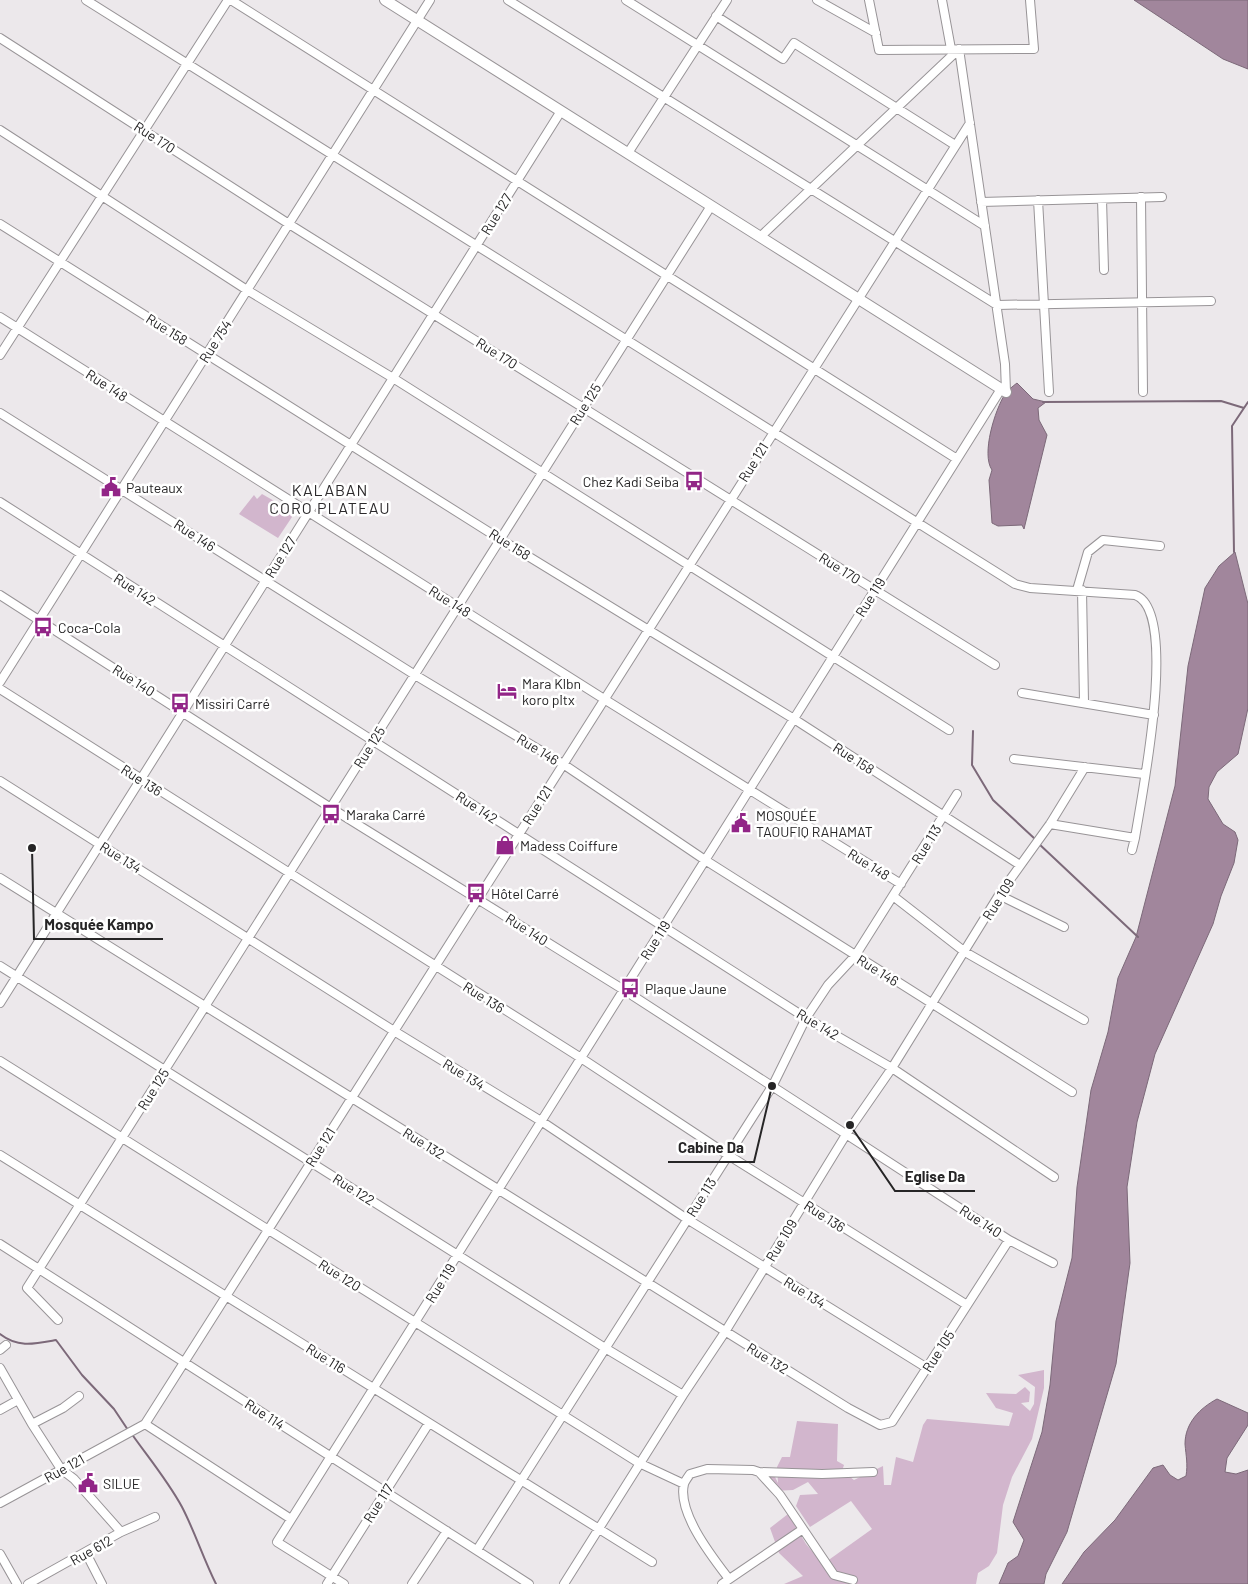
<svg xmlns="http://www.w3.org/2000/svg" width="1248" height="1584" font-family="Barlow,sans-serif">
<rect width="100%" height="100%" fill="#ece8eb"/>
<path fill="#d2b6cd" d="M262 494 290 510 292 517 278 538 239 514 254 495 257 499Z
M1044 1370V1388L1032 1439 1012 1477 1003 1505 997 1553 989 1566 978 1573 976 1584H784L803 1576 779 1553 770 1528 788 1514 806 1544 823 1564 872 1529 851 1501 810 1527 796 1506 800 1495 818 1494 808 1482 793 1490 773 1491 766 1473H773L778 1483 777 1467 782 1457H790L797 1421 838 1424 837 1461 844 1465 842 1471 854 1480 883 1466 884 1485H891L896 1457 913 1462 923 1425 927 1419 1009 1426 1013 1413 996 1408 986 1393 1016 1394 1025 1387 1030 1392 1029 1402 1021 1403 1030 1411 1034 1404 1035 1387 1018 1375Z"/>
<path fill="#a1869c" stroke="#7c6979" d="M1134 0H1248V69L1223 59Z
M1017 383 1033 399 1046 402 1038 408 1039 420 1047 435 1024 529 1022 525 998 526 992 523 989 480 992 470C981 454 995 410 1005 394 1008 390 1013 386 1017 383Z
M1235 552 1248 604V708L1238 754 1217 772 1209 787 1208 799 1223 824 1235 832 1238 840 1234 863 1221 896 1213 924 1155 1054 1137 1122 1127 1187 1130 1263 1116 1364 1067 1532 1046 1574 1044 1584H999L1008 1563 1018 1556 1024 1540 1013 1522 1042 1432 1050 1385 1056 1321 1072 1258 1077 1187 1091 1090 1108 1032 1118 978 1136 937 1175 786 1188 666 1205 588 1219 566Z
M1217 1399 1248 1413V1425L1227 1458 1225 1472 1236 1474 1248 1470V1584H1062L1084 1552 1115 1520 1153 1468 1163 1465 1170 1475 1178 1480 1186 1476C1188 1464 1186 1456 1185 1444 1185 1423 1200 1408 1217 1399Z"/>
<g fill="none" stroke-linecap="round" stroke-linejoin="round">
<path stroke="#7c6979" stroke-width="2" d="M1043 402 1221 401 1244 408
M1234 552 1232 426 1248 402
M973 731 972 765 993 800 1035 839
M1038 843 1138 937
M0 1334C18 1348 34 1344 56 1340L82 1375 114 1409 128 1430
M131 1433C148 1457 168 1481 182 1507 195 1532 203 1558 216 1584"/>
<defs>
<path id="minor" d="M86 0 1015 584 1030 588 1135 595C1180 610 1141 799 1135 838L1050 824
M231 0 957 459
M508 0 997 305 1211 301
M626 0 985 226
M817 0 876 33
M869 0 879 50 1034 49 1030 0
M942 0 951 49
M716 16 783 59 794 43 955 145
M0 38 289 224 995 665
M959 49 1005 364 1006 392
M0 130 247 290 393 378 949 730
M628 153 727 0
M1141 197 1143 392
M1102 199 1104 270
M1038 200 1049 392
M981 202 1162 197
M0 224 500 539 794 719 1020 865
M760 237 959 49
M0 317 604 699 901 884
M0 355 228 0
M0 413 415 675 563 764 705 860 1072 1092
M0 502 806 1018 892 1068 1054 1177
M1077 590 1088 552 1103 540 1160 546
M1082 590 1084 702
M0 595 331 808 624 990 1009 1240 1053 1263
M0 682 430 0
M0 689 581 1058 728 1155 967 1305
M1022 693 1154 715
M1014 759 1144 774
M0 781 394 1031 541 1121 687 1219 927 1368
M1132 850 1135 838
M0 878 848 1408 880 1425 892 1422 1009 1240
M999 895 1064 927
M893 896 965 952 1084 1020
M0 966 605 1348 683 1395
M0 1003 561 111
M0 1061 639 1463 684 1484
M0 1155 652 1562
M0 1244 529 1584
M58 1320 27 1288 711 206
M0 1350 6 1345
M0 1368 32 1424 61 1469 74 1479 121 1532
M0 1410 18 1400
M32 1424 63 1408 79 1396
M145 1424 291 1519
M759 1472 822 1474 873 1472
M0 1503 145 1424 970 123
M477 1550 773 1085 806 1018 828 985 855 956 957 794
M86 1553 102 1584
M0 1554 17 1584
M729 1579C713 1558 677 1513 684 1484 685 1481 688 1477 690 1474L707 1469 753 1470 759 1472 780 1495 834 1575 853 1580
M28 1584 121 1532 155 1517
M327 1584 429 1423
M344 1584 277 1542 1001 389
M412 1584 447 1531
M564 1584 683 1395 725 1332 847 1133 892 1068 999 895 1050 824 1085 767
M722 1584 803 1529"/>
<path id="tertiary" d="M385 0 1006 392"/>
</defs>
<use href="#minor" stroke="#989497" stroke-width="10"/>
<use href="#tertiary" stroke="#989497" stroke-width="12"/>
<use href="#minor" stroke="#fff" stroke-width="8"/>
<use href="#tertiary" stroke="#fff" stroke-width="10"/>
</g>
<defs>
<symbol id="bus-bare" viewBox="-9 -9 18 18"><path d="M-5-6H5V4H4V6H2V4H-2V6H-4V4H-5ZM-3.5-4V0h7V-4ZM-3.5 1.2v1.5H-2V1.2ZM2 1.2v1.5H3.5V1.2Z" fill="#922587" stroke="#fff" stroke-width="2.5" paint-order="stroke"/></symbol>
<symbol id="civic-bare" viewBox="-9 -9 18 18"><path d="M-.6-6.5H3V-4.5H.6V-3L4-1V1h2V6H-6V1h2V-1L-.6-3ZM-1.2 2.5V6h2.4V2.5Z" fill="#922587" stroke="#fff" stroke-width="2.5" paint-order="stroke"/></symbol>
<symbol id="hotel-bare" viewBox="-9 -9 18 18"><path d="M-6-4.5h1.5V1H6V5H4.5V3h-9V5H-6ZM-4 0a1.8 1.8 0 1 1 3.6 0ZM.5 0V-2.5h3Q6-2.5 6 0Z" fill="#922587" stroke="#fff" stroke-width="2.5" paint-order="stroke"/></symbol>
<symbol id="shop-bare" viewBox="-9 -9 18 18"><path d="M-5-2.5h2.3a2.7 3.5 0 0 1 5.4 0H5L5.5 6h-11ZM-1.5-2.5h3a1.5 2.3 0 0 0-3 0Z" fill="#922587" stroke="#fff" stroke-width="2.5" paint-order="stroke"/></symbol>
</defs>
<g fill-rule="evenodd">
<use href="#bus-bare" x="680" y="467" width="28" height="28"/>
<use href="#civic-bare" x="97" y="473" width="28" height="28"/>
<use href="#bus-bare" x="29" y="613" width="28" height="28"/>
<use href="#hotel-bare" x="493" y="677" width="28" height="28"/>
<use href="#bus-bare" x="166" y="689" width="28" height="28"/>
<use href="#bus-bare" x="317" y="800" width="28" height="28"/>
<use href="#civic-bare" x="727" y="809" width="28" height="28"/>
<use href="#shop-bare" x="491" y="831" width="28" height="28"/>
<use href="#bus-bare" x="462" y="879" width="28" height="28"/>
<use href="#bus-bare" x="616" y="974" width="28" height="28"/>
<use href="#civic-bare" x="74" y="1469" width="28" height="28"/>
</g>
<g text-anchor="middle" dominant-baseline="central" stroke-width="5" stroke-linejoin="round" paint-order="stroke">
<g font-size="14" fill="#262526" stroke="#fff">
<text transform="translate(155 137) rotate(33)">Rue 170</text>
<text transform="translate(496 214) rotate(-58)">Rue 127</text>
<text transform="translate(167 329) rotate(32)">Rue 158</text>
<text transform="translate(215 341) rotate(-58)">Rue 754</text>
<text transform="translate(497 353) rotate(32)">Rue 170</text>
<text transform="translate(107 385) rotate(33)">Rue 148</text>
<text transform="translate(585 404) rotate(-58)">Rue 125</text>
<text transform="translate(753 462) rotate(-58)">Rue 121</text>
<text transform="translate(195 535) rotate(33)">Rue 146</text>
<text transform="translate(510 544) rotate(32)">Rue 158</text>
<text transform="translate(280 557) rotate(-58)">Rue 127</text>
<text transform="translate(840 568) rotate(32)">Rue 170</text>
<text transform="translate(135 589) rotate(33)">Rue 142</text>
<text transform="translate(870 597) rotate(-58)">Rue 119</text>
<text transform="translate(450 601) rotate(32)">Rue 148</text>
<text transform="translate(134 680) rotate(32)">Rue 140</text>
<text transform="translate(369 747) rotate(-58)">Rue 125</text>
<text transform="translate(538 749) rotate(31)">Rue 146</text>
<text transform="translate(854 758) rotate(33)">Rue 158</text>
<text transform="translate(142 780) rotate(33)">Rue 136</text>
<text transform="translate(537 805) rotate(-58)">Rue 121</text>
<text transform="translate(477 807) rotate(33)">Rue 142</text>
<text transform="translate(926 844) rotate(-58)">Rue 113</text>
<text transform="translate(121 857) rotate(32)">Rue 134</text>
<text transform="translate(869 864) rotate(32)">Rue 148</text>
<text transform="translate(998 899) rotate(-58)">Rue 109</text>
<text transform="translate(527 929) rotate(32)">Rue 140</text>
<text transform="translate(655 940) rotate(-58)">Rue 119</text>
<text transform="translate(878 970) rotate(32)">Rue 146</text>
<text transform="translate(484 997) rotate(32)">Rue 136</text>
<text transform="translate(818 1024) rotate(31)">Rue 142</text>
<text transform="translate(464 1074) rotate(31)">Rue 134</text>
<text transform="translate(153 1089) rotate(-58)">Rue 125</text>
<text transform="translate(424 1143) rotate(32)">Rue 132</text>
<text transform="translate(320 1147) rotate(-58)">Rue 121</text>
<text transform="translate(354 1189) rotate(32)">Rue 122</text>
<text transform="translate(701 1197) rotate(-58)">Rue 113</text>
<text transform="translate(825 1216) rotate(33)">Rue 136</text>
<text transform="translate(981 1221) rotate(33)">Rue 140</text>
<text transform="translate(781 1240) rotate(-59)">Rue 109</text>
<text transform="translate(340 1275) rotate(32)">Rue 120</text>
<text transform="translate(440 1283) rotate(-58)">Rue 119</text>
<text transform="translate(805 1292) rotate(32)">Rue 134</text>
<text transform="translate(938 1351) rotate(-57)">Rue 105</text>
<text transform="translate(326 1358) rotate(32)">Rue 116</text>
<text transform="translate(768 1358) rotate(32)">Rue 132</text>
<text transform="translate(265 1414) rotate(33)">Rue 114</text>
<text transform="translate(64 1468) rotate(-29)">Rue 121</text>
<text transform="translate(378 1503) rotate(-58)">Rue 117</text>
<text transform="translate(91 1550) rotate(-29)">Rue 612</text>
</g>
<g font-size="14" fill="#262526" stroke="#fff" text-anchor="start">
<text x="679" y="481" text-anchor="end">Chez Kadi Seiba</text>
<text x="126" y="487">Pauteaux</text>
<text x="58" y="627">Coca-Cola</text>
<text x="522" y="683">Mara Klbn<tspan x="522" dy="16">koro pltx</tspan></text>
<text x="195" y="703">Missiri Carré</text>
<text x="346" y="814">Maraka Carré</text>
<text x="756" y="815">MOSQUÉE<tspan x="756" dy="16">TAOUFIQ RAHAMAT</tspan></text>
<text x="520" y="845">Madess Coiffure</text>
<text x="491" y="893">Hôtel Carré</text>
<text x="645" y="988">Plaque Jaune</text>
<text x="103" y="1483">SILUE</text>
</g>
<g font-size="16" letter-spacing="1" fill="#2c2a2c" stroke="#fff">
<text x="330" y="489">KALABAN<tspan x="330" dy="18">CORO PLATEAU</tspan></text>
</g>
</g>
<path fill="none" stroke="#262526" stroke-width="2" d="M32 848L34 939H163M772 1086L754 1162H668M850 1125L895 1191H975"/>
<g fill="#262526" stroke="#fff" stroke-width="2">
<circle cx="32" cy="848" r="5"/>
<circle cx="772" cy="1086" r="5"/>
<circle cx="850" cy="1125" r="5"/>
</g>
<g font-size="15" text-anchor="middle" font-weight="bold" fill="#262526" stroke="#fff" stroke-width="5" stroke-linejoin="round" paint-order="stroke">
<text x="99" y="930">Mosquée Kampo</text>
<text x="711" y="1153">Cabine Da</text>
<text x="935" y="1182">Eglise Da</text>
</g>
</svg>
